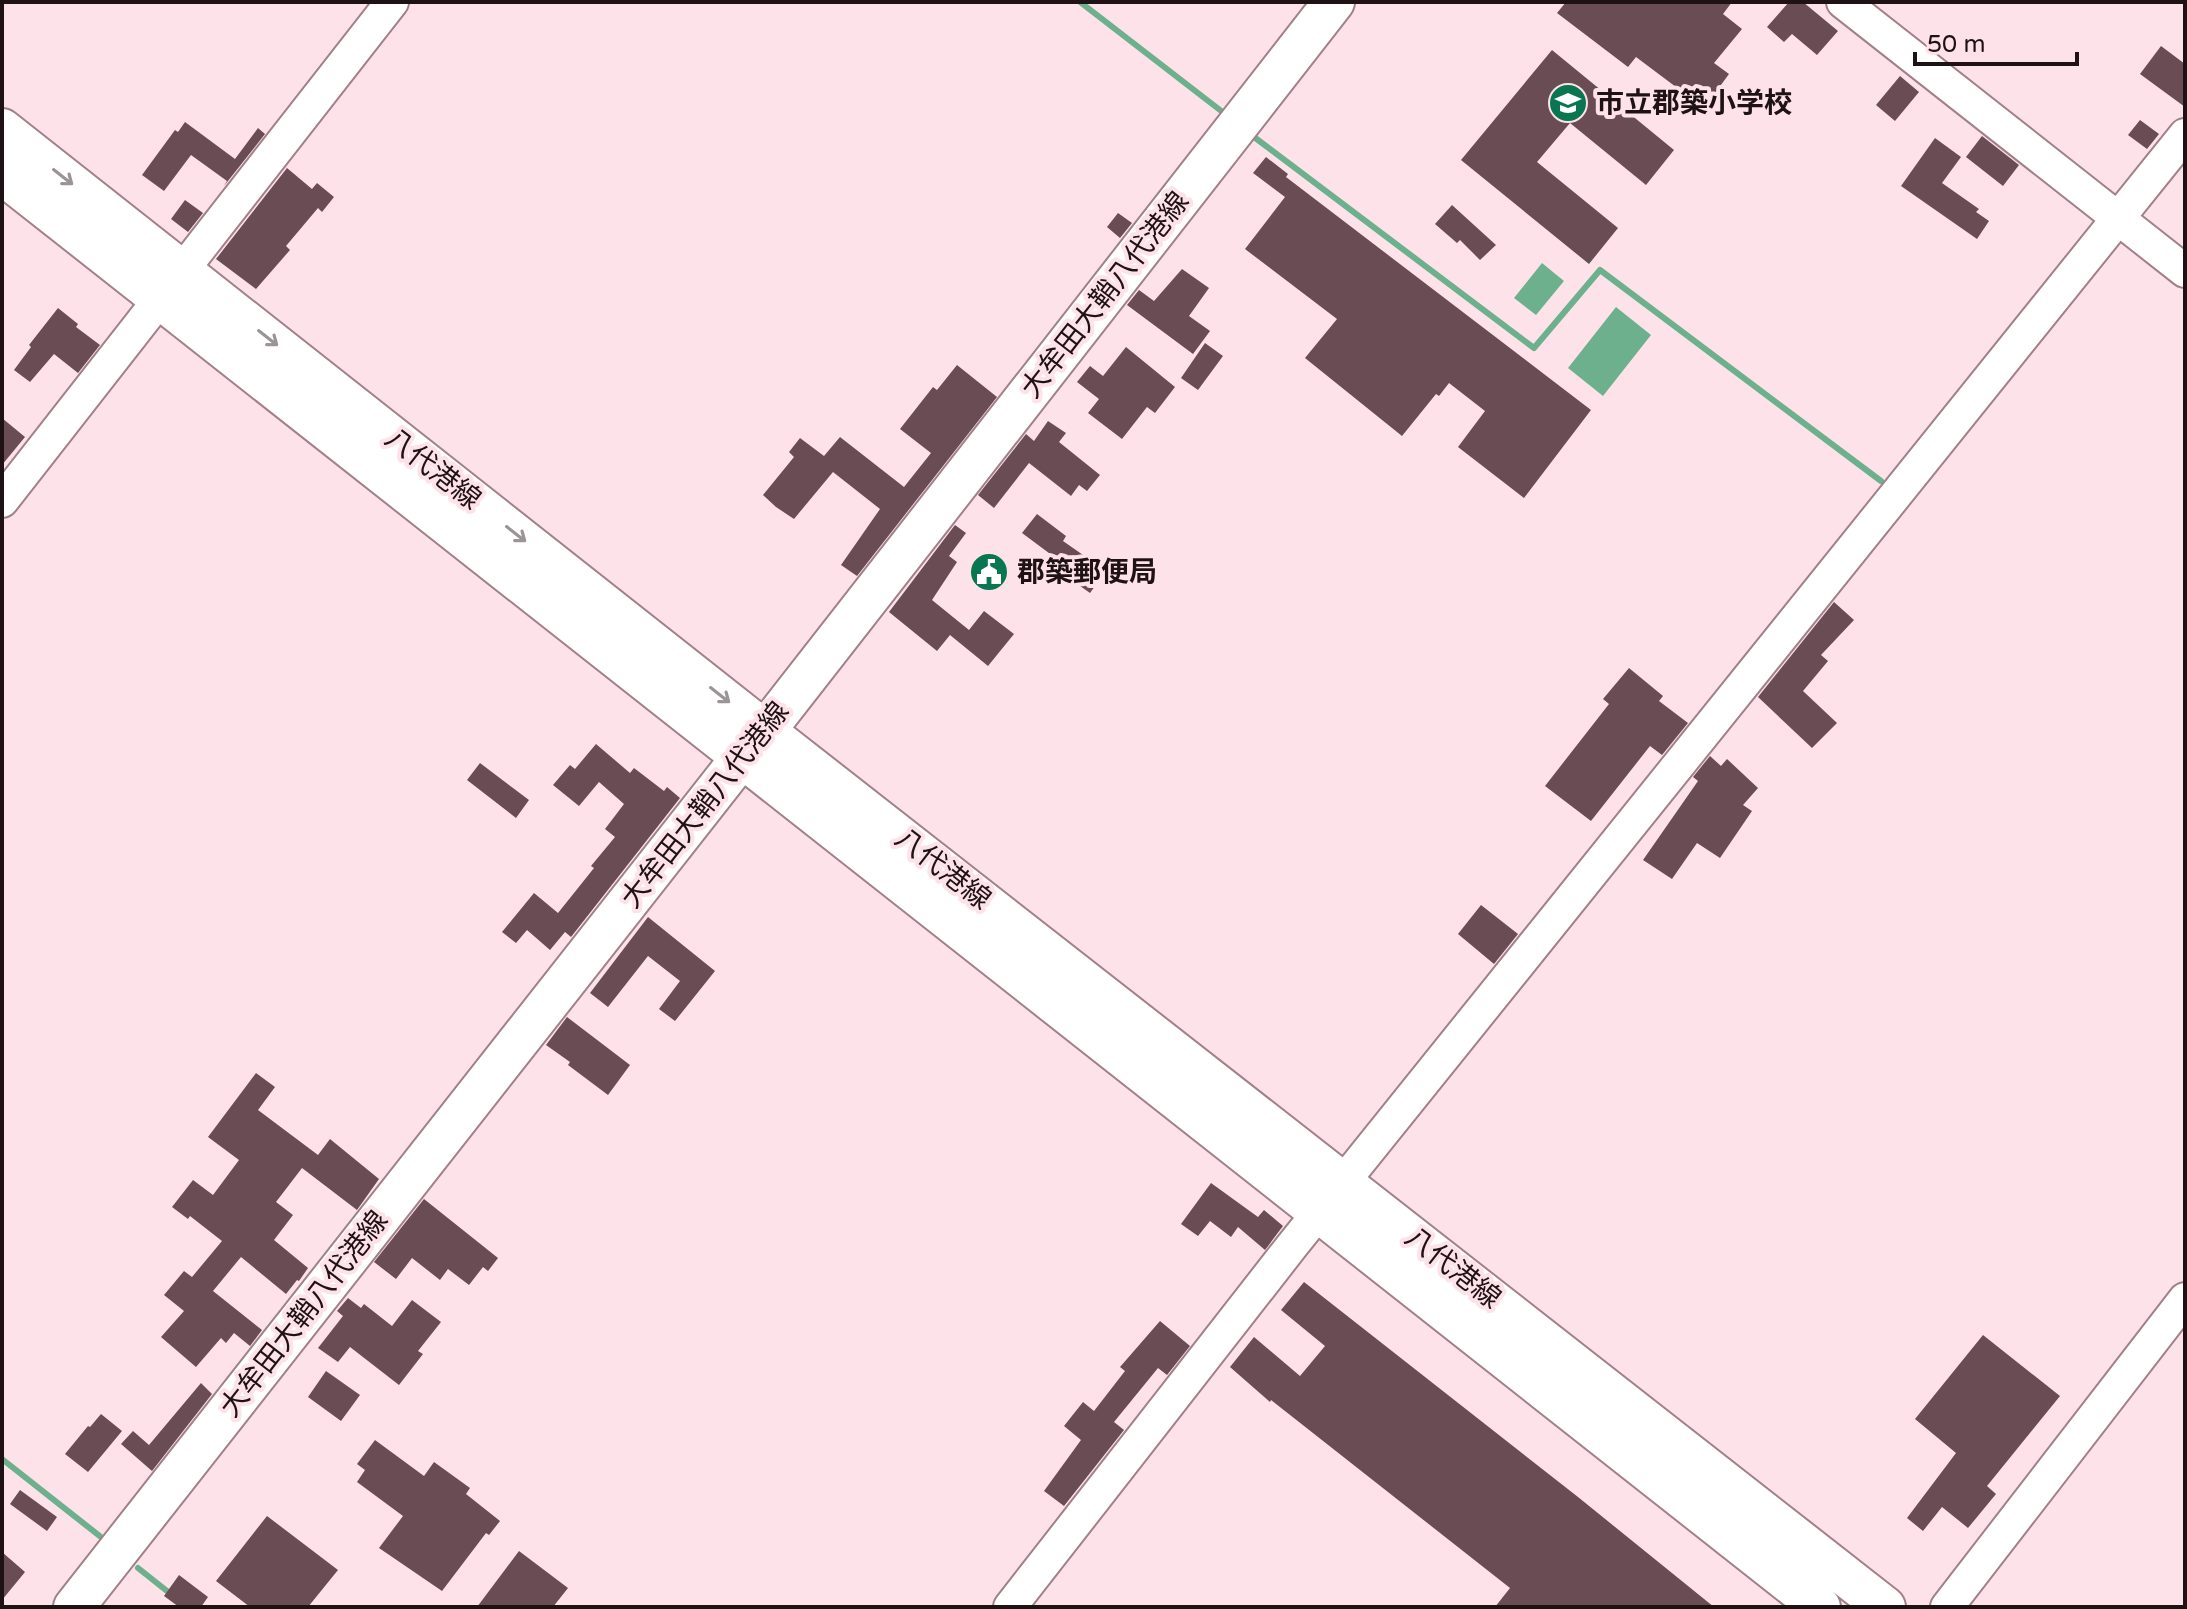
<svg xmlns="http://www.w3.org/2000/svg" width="2187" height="1609" font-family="'Varela Round','Noto Sans JP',sans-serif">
<rect width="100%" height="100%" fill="#fee2e9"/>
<path fill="#6cb08e" d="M1542 263 1564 281 1536 315 1514 298Z
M1616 307 1651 335 1603 396 1568 368Z"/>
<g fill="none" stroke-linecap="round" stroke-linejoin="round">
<path stroke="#6cb08e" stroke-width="6" d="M1080 2 1229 117
M1250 134 1534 348 1600 270 1881 481
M2 1459 106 1541
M138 1568 172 1595"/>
</g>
<path fill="#6a4d54" d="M1566 2H1732L1723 14 1742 29 1714 63 1729 74 1704 108 1636 57 1628 67 1557 13Z
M1789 2H1803L1838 31 1817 55 1792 34 1784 42 1767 27Z
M2161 46 2185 64V107L2140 74Z
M1552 50 1674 150 1646 185 1570 123 1537 162 1618 228 1589 264 1461 160Z
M1900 76 1919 92 1895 121 1876 105Z
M2140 120 2159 134 2147 149 2128 135Z
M185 122 235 159 258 128 265 134 224 186 227 181 191 155 164 191 142 175 175 130 178 132Z
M1982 136 2019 165 2003 186 1966 157Z
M1935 138 1961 157 1942 183 1979 209 1976 212 1989 221 1977 239 1901 186Z
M1266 157 1288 174 1286 177 1591 410 1524 498 1458 447 1485 411 1449 383 1439 396 1436 394 1402 436 1305 358 1337 319 1245 249 1285 197 1253 173Z
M287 168 312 189 317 183 334 197 322 212 318 208 286 246 290 250 256 289 216 259Z
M185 200 203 213 188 232 171 219Z
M1452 205 1496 245 1480 260 1460 240 1457 243 1435 224Z
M1118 213 1132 223 1120 238 1107 227Z
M1182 269 1209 288 1189 316 1210 331 1193 354 1127 305 1139 290 1154 301Z
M58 308 78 324 76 327 100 345 78 373 54 354 30 382 14 370 31 347 29 345Z
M1205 343 1223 356 1198 390 1181 378Z
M1126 347 1175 387 1155 413 1147 407 1122 439 1088 413 1099 399 1077 382 1090 366 1103 376Z
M957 365 997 397 857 576 841 565 880 509 833 472 794 519 776 507 763 495 794 457 789 452 800 438 824 456 840 437 904 487 931 453 900 429 933 387 937 390Z
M2 418 25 437 2 465Z
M1048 421 1066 433 1059 442 1100 475 1087 491 1079 485 1071 496 1029 463 994 508 978 495 1026 434 1034 441Z
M1037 514 1066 536 1063 541 1106 571 1090 593 1056 569 1061 562 1022 533Z
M955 525 966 533 949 556 957 562 932 600 969 630 984 611 1014 634 988 666 950 635 937 651 889 612Z
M1834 602 1854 620 1821 655 1828 661 1803 691 1837 723 1812 748 1758 697Z
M1629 668 1663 696 1659 701 1688 723 1662 755 1650 746 1591 821 1545 786 1609 704 1603 699Z
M596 744 630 773 634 768 664 791 667 787 680 798 571 937 565 932 550 950 527 930 516 943 502 932 534 893 558 913 594 868 591 866 615 837 605 829 624 804 599 782 579 806 553 785 570 765 575 769Z
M1710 756 1721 766 1727 759 1758 788 1743 805 1752 811 1720 858 1697 843 1672 879 1643 860 1698 781 1693 777Z
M480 763 529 800 516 818 467 780Z
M1481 905 1518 934 1494 964 1458 934Z
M648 917 715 971 675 1021 659 1009 680 981 648 956 608 1007 590 993Z
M567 1017 630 1065 608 1095 568 1065 570 1062 546 1045Z
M256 1073 275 1087 258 1110 318 1155 330 1139 379 1179 357 1210 302 1168 276 1202 293 1215 274 1240 308 1268 299 1281 297 1280 286 1294 241 1257 213 1291 262 1330 250 1346 234 1333 226 1343 221 1338 196 1367 161 1337 184 1311 164 1295 184 1271 192 1277 222 1241 190 1216 188 1219 172 1207 193 1180 213 1195 239 1160 208 1137Z
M1211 1183 1258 1217 1264 1210 1283 1226 1265 1250 1238 1227 1231 1237 1210 1221 1198 1236 1181 1224Z
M424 1199 498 1258 488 1271 483 1267 469 1285 448 1269 440 1280 412 1258 396 1279 374 1262Z
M1304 1282 1578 1497 1714 1607H1495L1510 1588 1271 1400 1270 1402 1230 1367 1254 1337 1300 1376 1325 1346 1281 1310Z
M348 1298 361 1308 364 1304 392 1326 412 1300 441 1322 418 1351 423 1354 399 1385 350 1347 338 1362 318 1348 343 1316 337 1311Z
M1160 1321 1190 1346 1167 1375 1158 1368 1114 1422 1124 1430 1064 1506 1044 1491 1081 1440 1064 1426 1083 1402 1094 1411 1125 1371 1120 1367Z
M1983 1335 2060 1396 1987 1486 1996 1494 1968 1528 1942 1507 1923 1531 1907 1518 1956 1453 1915 1419Z
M326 1371 360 1395 341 1421 308 1397Z
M201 1383 212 1394 152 1471 121 1444 133 1431 149 1445Z
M101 1414 122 1431 88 1472 65 1454 88 1426 90 1427Z
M375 1440 424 1476 434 1462 470 1488 466 1494 500 1521 489 1535 486 1533 442 1591 379 1548 403 1516 357 1482 365 1470 357 1464Z
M20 1490 57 1517 47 1531 10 1504Z
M267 1516 338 1570 308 1607H250L216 1581Z
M519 1551 568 1588 553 1607H477Z
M2 1552 25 1572 2 1600Z
M179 1575 208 1597 201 1607H179L164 1596Z"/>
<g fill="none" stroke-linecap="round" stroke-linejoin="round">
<defs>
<path id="minor" d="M1843 2 2185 271
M2 501 392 2
M1010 1607 1291 1247 2185 135
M1947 1607 2185 1299"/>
<path id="major" d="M2 129 765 731 1885 1607
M2 174 1820 1607
M74 1607 742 757 765 731 1334 2"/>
</defs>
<use href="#minor" stroke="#a18189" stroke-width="36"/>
<use href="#major" stroke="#a18189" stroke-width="44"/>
<use href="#minor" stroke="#fff" stroke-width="32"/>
<use href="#major" stroke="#fff" stroke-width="40"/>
</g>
<defs><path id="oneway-shaft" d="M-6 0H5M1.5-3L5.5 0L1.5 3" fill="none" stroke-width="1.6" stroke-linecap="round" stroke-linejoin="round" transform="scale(2)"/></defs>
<g stroke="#9a9496">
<use href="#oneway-shaft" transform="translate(63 177) rotate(38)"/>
<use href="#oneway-shaft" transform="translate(268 338) rotate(38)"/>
<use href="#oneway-shaft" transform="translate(516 534) rotate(38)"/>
<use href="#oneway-shaft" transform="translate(720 695) rotate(38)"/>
</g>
<defs>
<symbol id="school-disc" viewBox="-11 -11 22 22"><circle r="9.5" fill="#087650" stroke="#fee2e9"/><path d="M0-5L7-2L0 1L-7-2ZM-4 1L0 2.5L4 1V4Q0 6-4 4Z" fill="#fff"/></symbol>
<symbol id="civic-disc" viewBox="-11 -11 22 22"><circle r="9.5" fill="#087650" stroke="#fee2e9"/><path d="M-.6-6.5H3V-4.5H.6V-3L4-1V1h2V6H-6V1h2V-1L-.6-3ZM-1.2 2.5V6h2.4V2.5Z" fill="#fff"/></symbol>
</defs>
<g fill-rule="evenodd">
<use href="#school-disc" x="1546" y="81" width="44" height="44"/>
<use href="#civic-disc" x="967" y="550" width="44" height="44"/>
</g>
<g text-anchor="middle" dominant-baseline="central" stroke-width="8" stroke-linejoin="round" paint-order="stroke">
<g font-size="28" font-weight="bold" fill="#1e1215" stroke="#fee2e9" text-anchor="start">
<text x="1596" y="103">市立郡築小学校</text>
<text x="1017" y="572">郡築郵便局</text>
</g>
<g font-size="28" fill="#1e1215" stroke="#fee2e9">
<text transform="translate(1105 295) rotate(-52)">大牟田大鞘八代港線</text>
<text transform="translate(433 469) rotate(38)">八代港線</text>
<text transform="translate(705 805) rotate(-52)">大牟田大鞘八代港線</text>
<text transform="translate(943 869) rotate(38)">八代港線</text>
<text transform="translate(1453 1268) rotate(38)">八代港線</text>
<text transform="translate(304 1314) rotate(-52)">大牟田大鞘八代港線</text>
</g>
</g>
<rect width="2187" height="1609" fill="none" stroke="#1e1215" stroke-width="8"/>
<path d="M1915 52v12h162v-12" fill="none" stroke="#1e1215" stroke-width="4"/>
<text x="1927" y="52" font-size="24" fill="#1e1215" stroke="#fee2e9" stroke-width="6" paint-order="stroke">50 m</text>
</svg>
